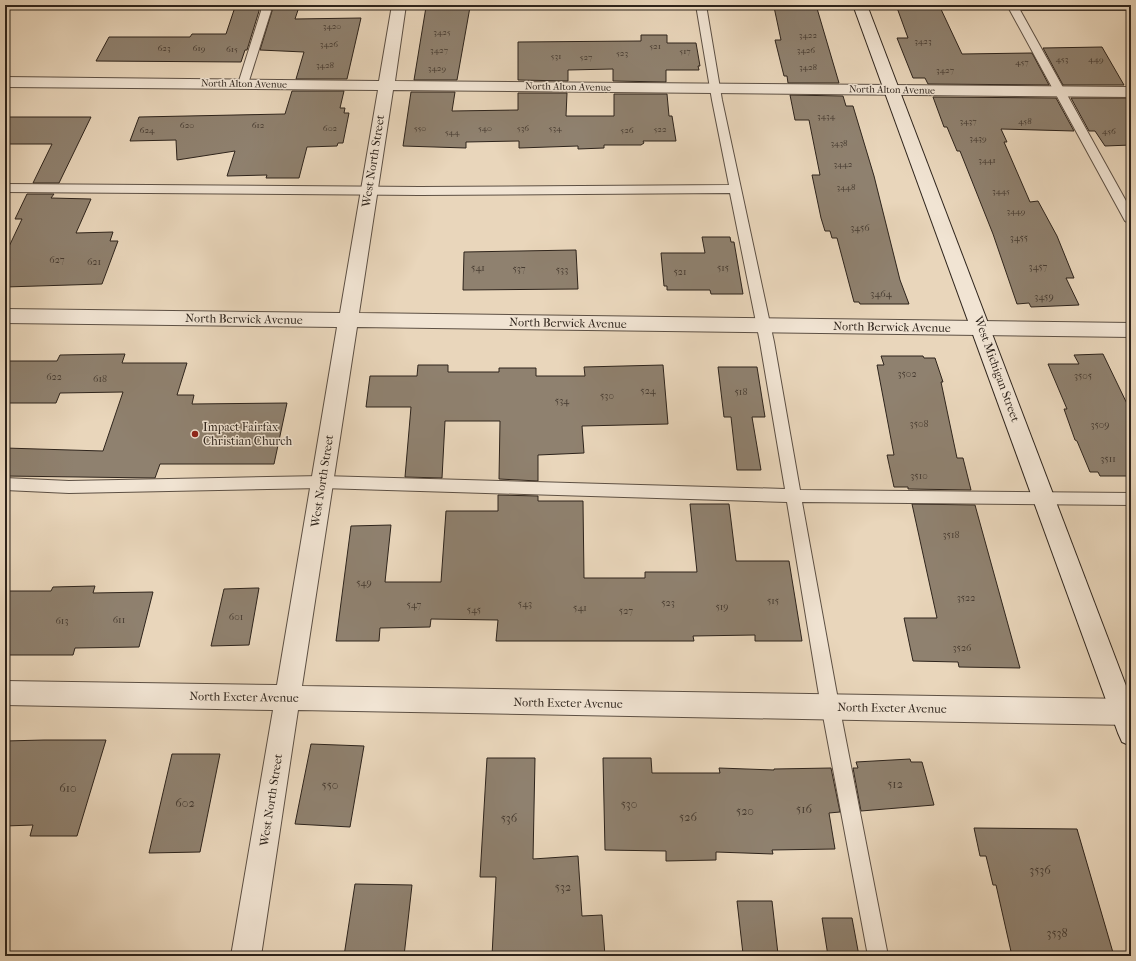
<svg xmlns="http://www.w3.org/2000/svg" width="1136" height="961" font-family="'IM FELL French Canon',serif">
<rect width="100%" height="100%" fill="#e9d6bb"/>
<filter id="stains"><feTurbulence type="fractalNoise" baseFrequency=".005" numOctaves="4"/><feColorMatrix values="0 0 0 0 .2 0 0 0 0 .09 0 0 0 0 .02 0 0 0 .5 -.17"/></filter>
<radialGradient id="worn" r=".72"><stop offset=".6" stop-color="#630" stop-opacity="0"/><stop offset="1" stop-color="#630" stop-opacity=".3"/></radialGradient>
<path fill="#8f816f" stroke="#2e241c" d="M780 5H816L839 83H788L787 76H784L775 40H781L774 7H780Z
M896 5H939L962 54 1032 53 1049 85 928 84 925 78H913L897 38H908Z
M235 7H259V11L247 50H245L241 62 96 61 109 37H190L192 34H226Z
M272 7H299L295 19 361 18 347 79H296L304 52 260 50 272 11Z
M426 7H470L457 80H414Z
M641 35H667V43H696L700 66H698L699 70H666V82L613 81V69L568 70V81L518 80V42L641 41Z
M1102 47 1124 85H1063L1043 48Z
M292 91H344L340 108H345L344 113H349L343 143H338L337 146 307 147 299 178H266L267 175 227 176 235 151 177 160 176 140 130 141 139 117 285 114Z
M411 92H455L452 111 518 110V93H567L566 116H614V94H667L669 116H672L676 141H643L644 143 641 145H604V148L578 149V146L519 148V141L466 142V148L403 146Z
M790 95 843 96 846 106H853L874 176 900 280 909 304H860L859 302H854L837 238H832L830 231H825L821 218 812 175H820L809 120H795Z
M933 97 1056 98 1074 131 1001 129 1007 142H1004L1030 202 1038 201 1057 236 1074 278H1066L1079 305 1031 307 1029 303 1017 304 993 234 960 151H957L947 127H944Z
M1071 98H1131V145L1105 146 1095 131H1089Z
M5 117H91L59 183H33L52 144H5Z
M27 194H54L51 198 91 199 76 233 113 232 110 241H118L102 284 5 287V255L22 219H15Z
M702 237H730L731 242H734L743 294H711L710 290H667V286H664L661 253H705Z
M576 250 578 289 463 290 464 252Z
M125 354 122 363H187L177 395H194L192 404 287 403 274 464H160L155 478 5 476V448L103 451 123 392 60 393 56 403H5V361H57L60 355Z
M1103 354 1131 412V476H1100L1098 472H1090L1077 441 1075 440 1064 409H1067L1048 364H1079L1074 355Z
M881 356H923L924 358H935L943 382H941L957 458H963L971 490 908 489V487H894L887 455H894L877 365H884Z
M418 365H448V372H499V368H536V376H585L584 367 663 365 668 424 582 426 584 453 538 455V481L499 479 500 421H445L442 478 405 477 411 407H366L370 376H417Z
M718 367H757L765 417H752L761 470H737L731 417H724Z
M498 495 538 496V501H583L584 578H645V572H697L690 504H729L736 561H789L802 641H755V635L693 636 694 641H496L498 620 431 619 430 627 380 628 379 641H336L351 526 391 525 385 582H441L446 511H498Z
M912 504 975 505 1020 668 959 667 958 662 913 661 904 618H937Z
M95 586 93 593 153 592 139 647 75 648 73 655H5V591H51L53 587Z
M256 588H259L249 645 211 646 224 589Z
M44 740H106L77 836H30L33 825 5 826V741Z
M311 744 364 746 350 827 295 824Z
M172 754H220L200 852 149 853Z
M487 758H535L533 859 578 856 582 916 602 915 605 956H492L496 877H480Z
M603 758H651L652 773H720L719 768 774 770V769L831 768 840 812 829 813 835 849 772 850 773 854 716 852V860L666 861V851L605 850Z
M910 759 911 762H922L934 805 861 811 853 768H858L856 762Z
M974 828 1077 829 1114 956H1012L996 885H993L986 856H980Z
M355 884 412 885 404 956H344Z
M737 901H772L778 954H743Z
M822 918H852L859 956H828Z"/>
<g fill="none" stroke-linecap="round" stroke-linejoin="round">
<defs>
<path id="lane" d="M260 5H270L271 11 248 84 243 87 238 84 261 11Z
M696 5H706L722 100 774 342 800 490 1131 493V505L802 502 836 689 888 956H868L818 689 787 502 322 488 69 493 5 490V478L69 481 322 476 785 489 760 342 730 193 420 195 5 192V184L420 187 729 185 712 100Z
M1007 5H1131V10H1020L1131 210V225L1125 221Z"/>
<path id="street" d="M392 5H406L395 81 1131 87V97L393 90 359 313 1131 323V337L357 327 302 686 1131 699V725L298 710 261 956H231L273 710 5 705V681L277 685 337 327 5 323V309L340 313 378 90 5 87V77L379 81Z"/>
<path id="secondary" d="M853 5H867L1131 699V746L1122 742 1118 733Z"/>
</defs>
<use href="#lane" stroke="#5d5044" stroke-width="2"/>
<use href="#street" stroke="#5d5044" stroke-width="2"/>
<use href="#secondary" stroke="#2e241c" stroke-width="2"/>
<use href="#lane" fill="#f1e4d3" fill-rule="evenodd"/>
<use href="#street" fill="#f1e4d3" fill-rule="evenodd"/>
<use href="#secondary" fill="#f1e4d3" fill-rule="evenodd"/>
</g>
<circle fill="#8f2418" stroke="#f1e4d3" stroke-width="1.5" cx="195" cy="434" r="4"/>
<g text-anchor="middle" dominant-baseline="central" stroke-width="3" stroke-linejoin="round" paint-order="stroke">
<g font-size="9" fill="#463b31">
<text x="332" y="26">3420</text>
<text x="442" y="32">3425</text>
<text x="808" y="35">3422</text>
<text x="923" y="41">3423</text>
<text x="329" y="44">3426</text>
<text x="655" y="46">521</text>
<text x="164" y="48">623</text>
<text x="199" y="48">619</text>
<text x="232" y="49">615</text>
<text x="439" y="50">3427</text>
<text x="806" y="50">3426</text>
<text x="685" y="51">517</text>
<text x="622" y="53">523</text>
<text x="556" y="56">531</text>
<text x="586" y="57">527</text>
<text x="1062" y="59">453</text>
<text x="1096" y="59">449</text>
<text x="1022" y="62">457</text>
<text x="325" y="65">3428</text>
<text x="808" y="67">3428</text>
<text x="437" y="68">3429</text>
<text x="945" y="70">3427</text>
<text x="826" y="116">3434</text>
<text x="968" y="121">3437</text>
<text x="1025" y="121">458</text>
<text x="187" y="125">620</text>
<text x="258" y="125">612</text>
<text x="330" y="128">602</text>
<text x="420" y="128">550</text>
<text x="485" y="128">540</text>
<text x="523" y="128">536</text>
<text x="555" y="128">534</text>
<text x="660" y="129">522</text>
<text x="147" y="130">624</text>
<text x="627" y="130">526</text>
<text x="1109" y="131">456</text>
<text x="452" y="132">544</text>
<text x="978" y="138">3439</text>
<text x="839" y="143">3438</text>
<text x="987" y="160">3441</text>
<text x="843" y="164">3442</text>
<text x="846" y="187">3448</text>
<text x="1001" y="191">3445</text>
<text x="1016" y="211">3449</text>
</g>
<g font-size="10" fill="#2e241c" stroke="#f1e4d3">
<text transform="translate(244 84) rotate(1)">North Alton Avenue</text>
<text transform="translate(568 87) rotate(1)">North Alton Avenue</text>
<text transform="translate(892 90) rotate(1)">North Alton Avenue</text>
</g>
<g font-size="10" fill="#463b31">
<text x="860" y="228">3456</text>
<text x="1019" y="238">3455</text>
<text x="57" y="260">627</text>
<text x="94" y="262">621</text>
<text x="1038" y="267">3457</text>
<text x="478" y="268">541</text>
<text x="723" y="268">515</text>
<text x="519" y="269">537</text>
<text x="562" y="270">533</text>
<text x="680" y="272">521</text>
<text x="881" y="294">3464</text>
<text x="1044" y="297">3459</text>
<text x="907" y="374">3502</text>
<text x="1083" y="376">3505</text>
<text x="54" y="377">622</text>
<text x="100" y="379">618</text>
<text x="648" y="391">524</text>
<text x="741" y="392">518</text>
<text x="607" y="396">530</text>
<text x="562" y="401">534</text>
<text x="919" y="424">3508</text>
<text x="1100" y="425">3509</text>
<text x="1108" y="459">3511</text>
<text x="919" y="476">3510</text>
<text x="951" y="535">3518</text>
<text x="364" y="583">549</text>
<text x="966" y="598">3522</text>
<text x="773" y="601">515</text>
<text x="668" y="603">523</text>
<text x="525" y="604">543</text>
<text x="414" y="605">547</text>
<text x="722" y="607">519</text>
<text x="580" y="608">541</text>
<text x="474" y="610">545</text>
<text x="626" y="611">527</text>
<text x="236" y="617">601</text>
<text x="119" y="620">611</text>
<text x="62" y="621">613</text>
<text x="962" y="648">3526</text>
</g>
<g font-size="12" fill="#2e241c" stroke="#f1e4d3">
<text transform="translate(373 161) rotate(-81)">West North Street</text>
<text transform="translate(244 319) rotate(1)">North Berwick Avenue</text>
<text transform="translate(568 323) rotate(1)">North Berwick Avenue</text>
<text transform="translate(892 327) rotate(1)">North Berwick Avenue</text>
<text transform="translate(997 369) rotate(70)">West Michigan Street</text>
<text transform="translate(322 481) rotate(-81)">West North Street</text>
<text transform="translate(244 697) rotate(1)">North Exeter Avenue</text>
<text transform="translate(568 703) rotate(1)">North Exeter Avenue</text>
<text transform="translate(892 708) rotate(1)">North Exeter Avenue</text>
<text transform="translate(271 800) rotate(-81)">West North Street</text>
</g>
<g font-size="12" fill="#2e241c" stroke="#f1e4d3" text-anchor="start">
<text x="203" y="427">Impact Fairfax<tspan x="203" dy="14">Christian Church</tspan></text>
</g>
<g font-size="12" fill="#463b31">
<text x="895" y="784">512</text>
<text x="330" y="785">550</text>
<text x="68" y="788">610</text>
<text x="185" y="803">602</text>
<text x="629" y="804">530</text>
<text x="804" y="809">516</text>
<text x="745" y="811">520</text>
<text x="688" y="817">526</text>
<text x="509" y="818">536</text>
<text x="1040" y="870">3536</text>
<text x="563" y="887">532</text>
<text x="1057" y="933">3538</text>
</g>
</g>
<rect width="1136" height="961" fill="none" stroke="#e9d6bb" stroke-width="20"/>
<rect x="6" y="6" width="1124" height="949" fill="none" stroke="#2e241c" stroke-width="2"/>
<rect x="10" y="10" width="1116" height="941" fill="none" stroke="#2e241c"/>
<rect width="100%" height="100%" filter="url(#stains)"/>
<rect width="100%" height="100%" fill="url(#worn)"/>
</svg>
